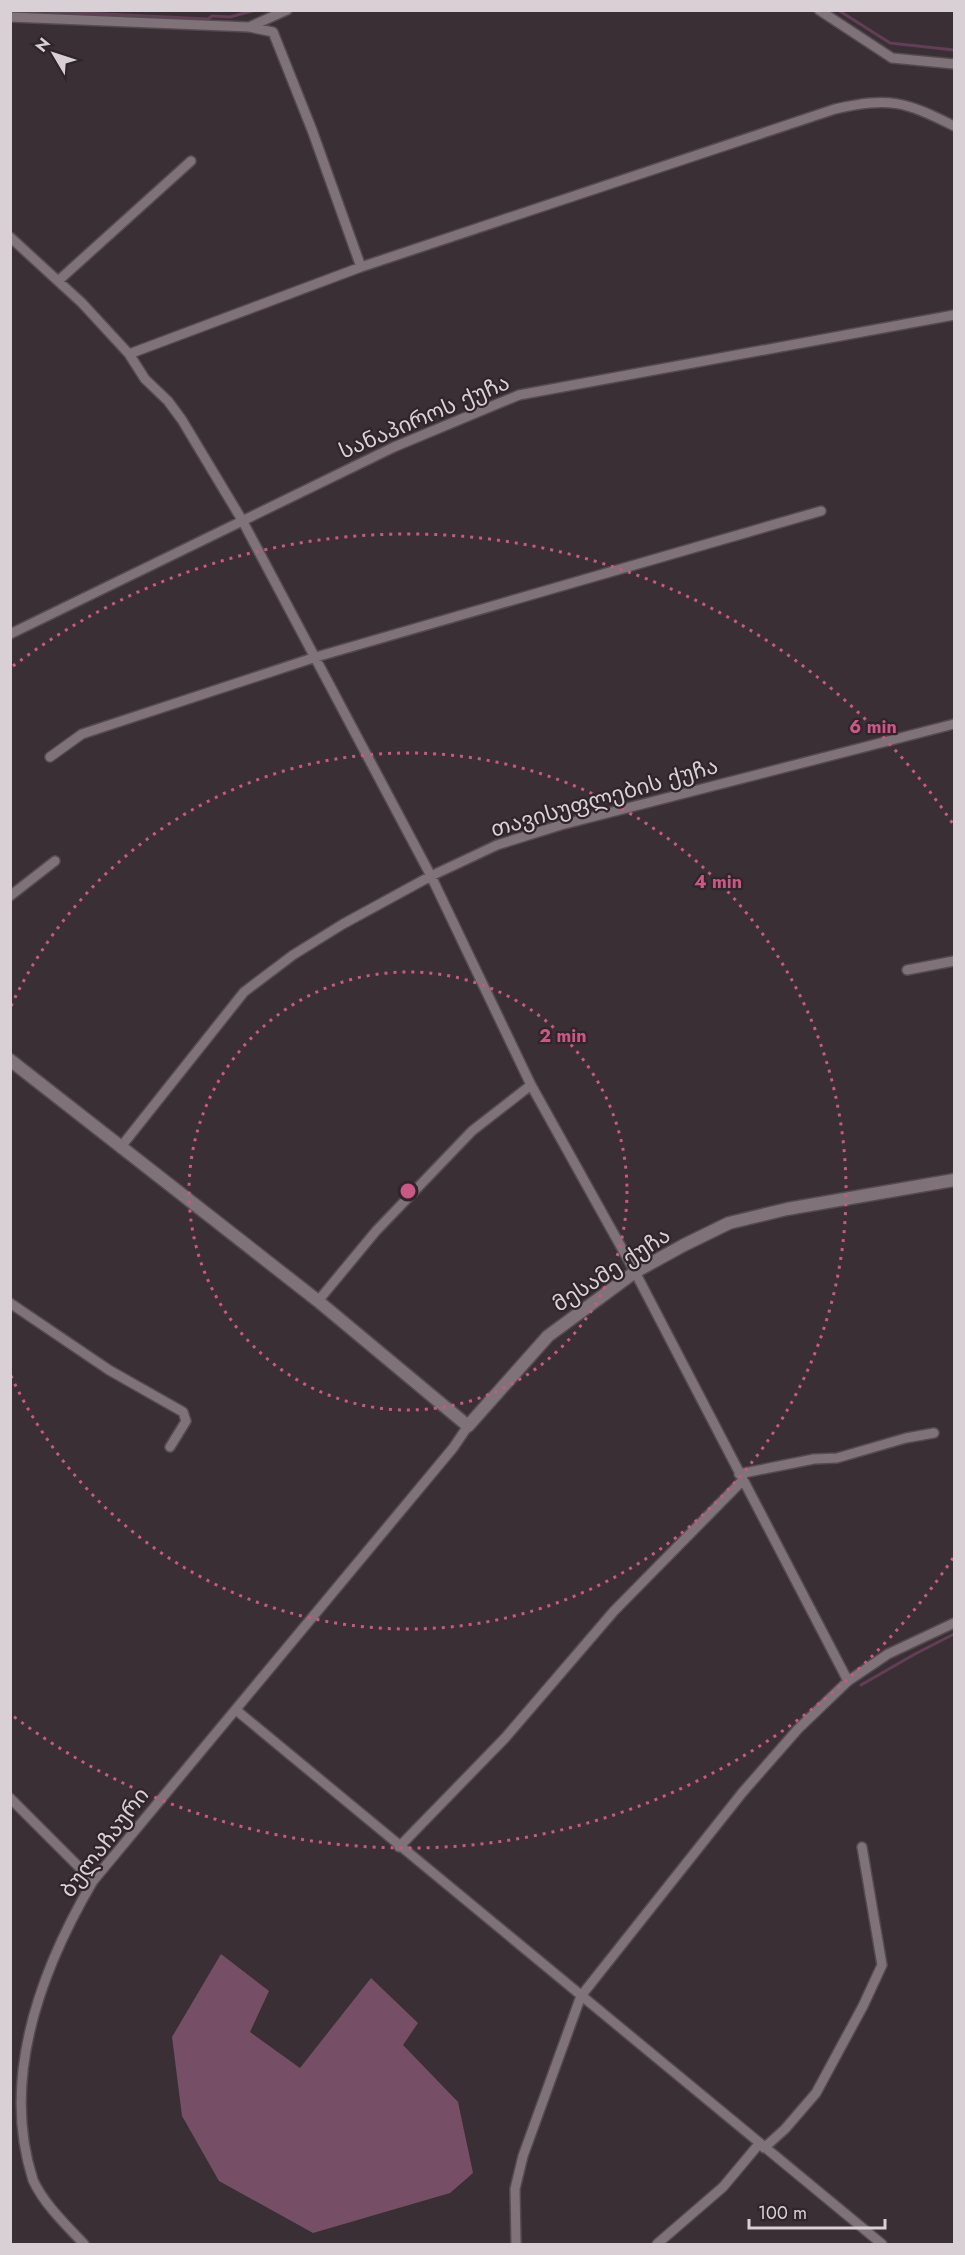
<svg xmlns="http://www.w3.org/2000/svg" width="965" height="2255" font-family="Jost,'Noto Sans Georgian',sans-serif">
<rect width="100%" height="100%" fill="#3a2f35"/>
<path fill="#764f66" d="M221 1954 269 1991 250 2032 300 2068 371 1978 418 2023 403 2045 458 2102 473 2173 450 2193 313 2233 219 2181 182 2116 172 2037Z"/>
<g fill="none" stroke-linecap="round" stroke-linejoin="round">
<path stroke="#623e57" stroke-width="3" d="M23 10 208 19 212 16 230 17 256 10
M838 10 890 43 954 50
M861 1685 915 1654 954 1634"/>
<defs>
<path id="minor" d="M819 10 892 58 954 64
M10 17 249 27 273 32 312 130 361 267
M249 27 287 10
M10 237 82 303 129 354 145 379 168 401 182 420 242 520 431 876 531 1085 635 1272 848 1681
M58 281 191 161
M129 354 361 267 835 109C890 97 904 101 954 126
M10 634 394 447 519 395 954 315
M50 757 82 734 316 657 821 511
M10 896 55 861
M907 970 954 961
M120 1148 244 992 293 955 343 924 431 876 497 845 561 825 954 724
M318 1301 376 1231 472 1131 531 1085
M10 1303 109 1370 183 1412 186 1421 170 1447
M739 1474 814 1459 837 1458 906 1438 934 1433
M236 1710 882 2244
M10 1798 93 1881
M399 1847 505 1738 614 1611 743 1480
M764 2148 785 2129 816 2093 863 2006 882 1965 862 1847
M84 2244C66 2225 44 2204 33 2180 0 2078 42 1968 93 1881L453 1448 468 1426
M516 2244 515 2189 523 2156 581 1996 742 1793 798 1729 848 1681 888 1654 954 1623
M657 2244 723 2187 759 2144"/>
<path id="tertiary" d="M10 1060 318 1301 468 1426 548 1336 635 1272 684 1245 729 1223 787 1209 954 1180"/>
</defs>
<use href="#minor" stroke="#544b50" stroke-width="12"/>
<use href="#tertiary" stroke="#544b50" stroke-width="15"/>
<use href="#minor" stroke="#7f7279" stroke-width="9"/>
<use href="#tertiary" stroke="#7f7279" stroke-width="12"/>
</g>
<g fill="none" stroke="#ca5885" stroke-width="3" stroke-dasharray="3 6">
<circle cx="408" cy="1191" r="219"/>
<path d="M11 1006A438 438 0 1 1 11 1376"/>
<path d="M953 1558A657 657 0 0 1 13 1716M13 666A657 657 0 0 1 953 824"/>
</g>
<g text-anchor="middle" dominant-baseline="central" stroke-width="4.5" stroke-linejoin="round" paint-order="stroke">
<g font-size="22" fill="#d8d0d4" stroke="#30252b">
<text transform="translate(424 416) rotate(-23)">სანაპიროს ქუჩა</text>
<text transform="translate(604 797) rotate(-16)">თავისუფლების ქუჩა</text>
<text transform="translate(611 1269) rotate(-33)">მესამე ქუჩა</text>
<text transform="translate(104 1842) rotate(-53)">ბულაჩაური</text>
</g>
</g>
<circle cx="408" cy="1191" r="9" fill="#ca5885" stroke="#30252b" stroke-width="3"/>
<g font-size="18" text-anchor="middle" font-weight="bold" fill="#ca5885" stroke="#30252b" stroke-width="4.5" stroke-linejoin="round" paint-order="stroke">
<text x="873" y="733">6 min</text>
<text x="718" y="888">4 min</text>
<text x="563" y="1042">2 min</text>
</g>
<rect width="965" height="2255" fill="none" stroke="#d8d0d4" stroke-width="24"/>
<g transform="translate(54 54) rotate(309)" stroke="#30252b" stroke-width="4.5" paint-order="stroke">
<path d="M0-4.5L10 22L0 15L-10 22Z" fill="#d8d0d4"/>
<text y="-9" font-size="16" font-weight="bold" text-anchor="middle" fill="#d8d0d4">N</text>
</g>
<path d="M749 2219v9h136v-9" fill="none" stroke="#d8d0d4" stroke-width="3"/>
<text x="758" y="2219" font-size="18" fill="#d8d0d4" stroke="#30252b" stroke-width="4.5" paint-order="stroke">100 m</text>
</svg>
